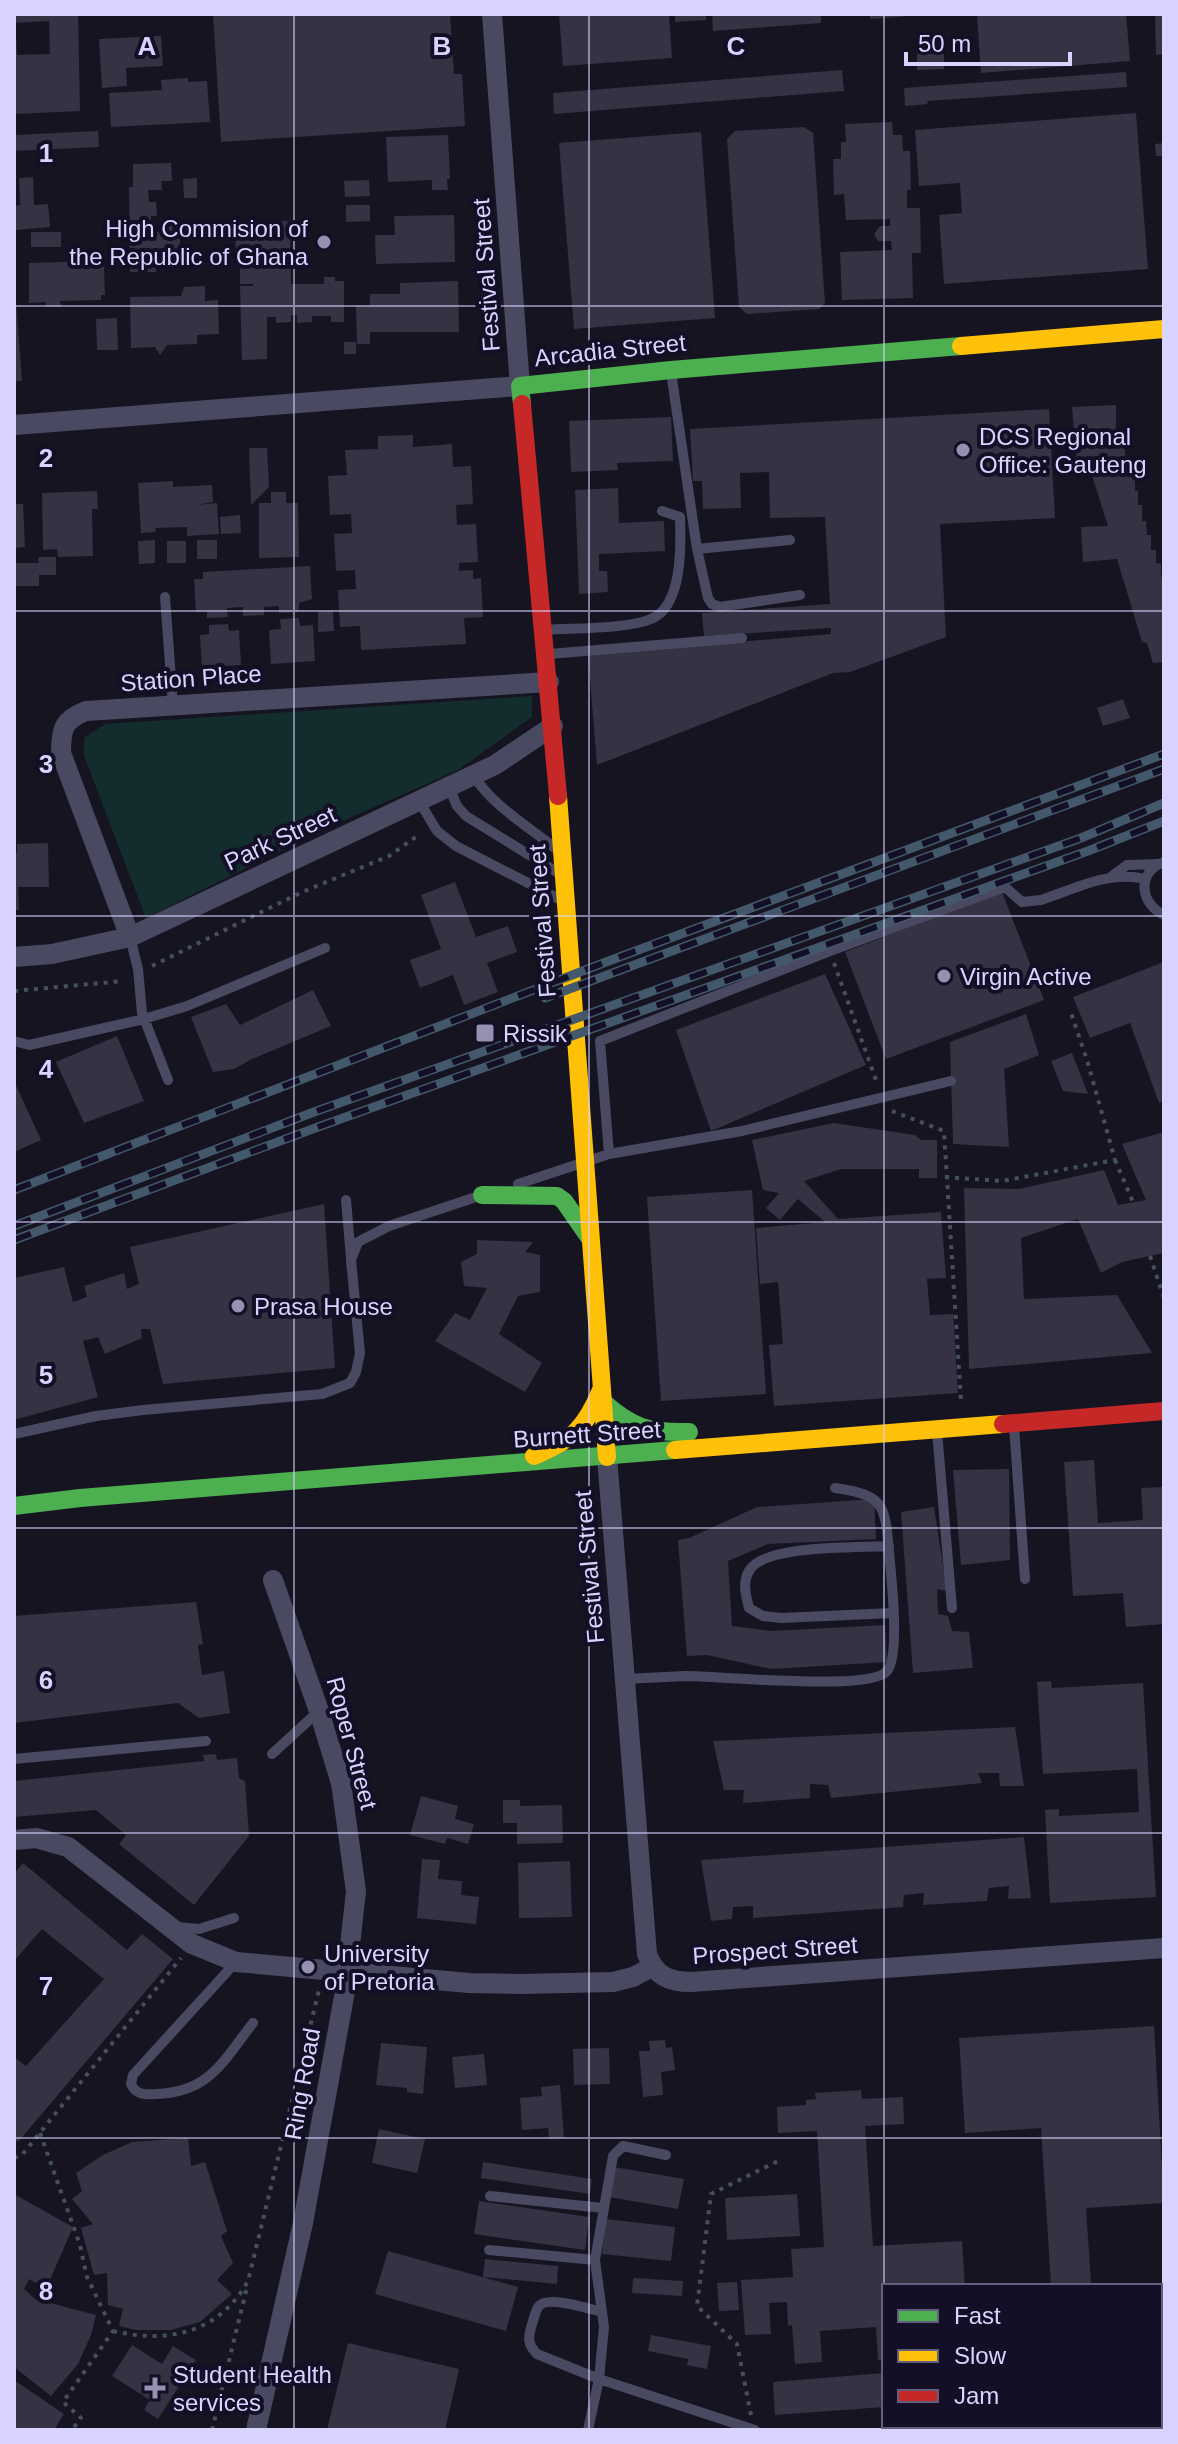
<svg xmlns="http://www.w3.org/2000/svg" width="1178" height="2444" font-family="Helvetica,sans-serif">
<rect width="100%" height="100%" fill="#161421"/>
<path fill="#132c2d" d="M532 696V717L458 770 320 831 146 918 84 756V738L105 724Z"/>
<path fill="#343243" d="M14 14H78L80 111 14 114V35H16L17 55 50 54 49 21 14 23Z
M213 14H450L454 74H462L465 126 221 142Z
M559 14H669L672 58 563 66Z
M675 14H706V20L675 22Z
M712 14H821V23L713 31Z
M870 14H910V16L870 19Z
M977 14H1126L1130 61 981 73Z
M1155 14H1164V54L1156 55Z
M161 36 163 66 126 68 127 86 102 88 99 39Z
M917 54H944V69L917 70Z
M842 70 844 91 554 114 553 93Z
M1126 72 1127 87 927 101 928 104 905 106 904 88Z
M188 78V82L207 81 210 122 111 127 109 93 162 90 161 80Z
M1136 113 1148 269 944 284 939 215 962 213 960 183 919 186 915 130Z
M892 122 893 135H902L903 151H910L911 190H907V208H920L921 253H912L913 298 842 300 840 252 892 250 891 241H878L874 234 880 226H890V219L846 220 844 194 834 195 833 159H841V142H846L845 124Z
M804 127 813 133 825 303 819 309 747 314 739 307 727 139 735 131Z
M98 131 99 147 14 151V135Z
M701 132 715 318 574 329 559 143Z
M448 135 450 179H447L448 190H432V180L388 182 386 137Z
M1164 143V156H1156L1155 144Z
M171 163 172 181H161L162 190H148L149 202H156L157 216H151V232H164V222H180V264H156V272H130L129 187H133V164Z
M33 177 34 205 48 204 50 227 16 230 14 206 20 205 19 178Z
M197 178V198H184L183 179Z
M369 180 370 196 345 197 344 181Z
M346 205H370V221L346 222Z
M454 215 455 262 376 264 375 235H395L394 216Z
M290 221 291 284H324V277H335V281H344V322H331V316H312V322L297 323V315H291V322L276 323V317H267V359L242 360 240 286H253V284H240V264H236L235 223Z
M31 232H61V247H31Z
M99 261V266H104L105 295H101V300L60 301 61 307H46V302L29 303V263Z
M458 281 459 332H370V344H357L356 306 370 305V294H400V283Z
M205 286V301L218 300 219 334 197 335V344L167 345 160 355 155 347 131 348 130 297 181 296 184 287Z
M14 299H16L22 381H14Z
M117 318 118 350H97L96 319Z
M344 342H356V354H344Z
M1116 405V433H1120V448L1125 447V462H1130V476H1135V491H1138V505H1142V521H1146L1147 535H1151V550H1156V563L1161 564V577H1164V662L1153 663 1147 643 1142 642 1117 559 1083 562 1081 527 1108 526 1089 466 1077 465 1072 407Z
M1049 409 1055 518 940 524 946 637 850 672 833 673 597 765 588 655 831 634V628L704 636 702 613 830 604 825 517 770 518 769 472 740 473 741 508 703 509 702 481H693L690 429Z
M671 417 673 461 617 463 618 470 571 472 569 421Z
M413 435V447L452 444 453 467 471 466 473 504 456 505 457 525 476 524 478 562 459 563V571L473 570V579L481 578 483 617 464 618 466 644 361 650 360 626 340 627 338 590 356 589 355 570 336 571 334 534 352 533 351 514 330 515 328 476 347 475 345 450 378 449V436Z
M249 448H267L269 487 251 505Z
M173 481V487L212 485 213 502 196 505 217 503 219 534 187 536V527L155 528 156 532 141 533 138 483Z
M618 488 619 523 664 521 665 551 599 554V571H607L608 592 579 594 575 490Z
M97 491 98 509H92L93 556 58 557 57 549 43 550 42 493Z
M271 492H286V503H298L299 557 259 558V503H271Z
M14 504H23L25 547 14 548Z
M240 515 241 533 221 534 220 517Z
M155 540V563L139 564 138 541Z
M197 540H217V559H197Z
M167 541H186V563H167Z
M38 557H56V575H39V586H14V563H39Z
M310 566 312 599 299 603V612L279 613V606L264 607V615L243 616V607L227 608 228 617 207 618V611L196 612 194 579H203V572Z
M333 611 334 631 318 632V612Z
M299 618 300 626 313 625 315 661 271 664 269 630 281 629 280 619Z
M228 624 229 631 239 630 241 665 202 667 200 635 209 634V625Z
M1123 699 1130 718 1103 726 1097 708Z
M48 843 49 887H18L19 910H14V853H17V844Z
M455 882 476 937 508 926 517 952 487 963 498 992 464 1005 453 975 420 988 410 960 441 949 421 895Z
M1002 892 1044 1000 886 1059 845 952Z
M1164 962V1101L1159 1103 1130 1023 1090 1038 1073 997Z
M825 974 866 1065 711 1131 676 1030Z
M313 990 331 1026 252 1059 234 1069 213 1072 191 1017 226 1004 240 1025Z
M1026 1014 1039 1055 1004 1069 1009 1147 953 1144 950 1042Z
M117 1036 144 1101 84 1123 56 1062Z
M1072 1053 1088 1094 1063 1091 1051 1061Z
M14 1081 41 1140 14 1152Z
M834 1123 915 1135 921 1140H937V1178H919V1169H841L804 1181 838 1219 941 1212 946 1278 927 1279 930 1315 953 1314 958 1393 774 1406 769 1345 783 1344 778 1282 760 1284 756 1228 825 1222 798 1199 780 1220 766 1208 779 1193 763 1190 752 1140Z
M1164 1132V1253L1122 1262 1101 1273 1078 1219 1021 1238 1024 1299 1117 1295 1152 1353 969 1369 964 1188 1019 1189 1104 1170 1118 1205 1146 1200 1122 1144Z
M752 1190 766 1394 661 1401 647 1197Z
M324 1204 335 1368 163 1384 150 1329H141L142 1338 105 1354 98 1337 83 1341 98 1397 14 1420V1278L64 1267 73 1302 87 1297 84 1286 124 1273 127 1289 139 1284 130 1247Z
M477 1240 533 1242 525 1252 540 1255V1292L518 1296 499 1334 542 1363 525 1392 435 1341 455 1313 470 1320 487 1288 464 1286 461 1262 477 1254Z
M1094 1460 1098 1523 1143 1520 1141 1488 1164 1487V1624L1126 1627 1123 1593 1073 1596 1064 1462Z
M1009 1469 1010 1560 961 1565 953 1470Z
M874 1499 876 1539 768 1544 728 1561 732 1626 772 1631 885 1625 887 1662 771 1669 707 1655 687 1656 678 1540 689 1538 757 1507Z
M934 1507 947 1591 937 1589 938 1614 948 1616 952 1631 969 1632 973 1668 913 1673 901 1512Z
M196 1602 203 1644 198 1645 202 1675 224 1671 230 1713 199 1718 178 1703 14 1723V1616Z
M1051 1681 1052 1688 1143 1683 1156 1897 1050 1903 1045 1810 1059 1809V1816L1139 1812 1137 1769 1043 1774 1037 1682Z
M1015 1727 1024 1786H1000L999 1773H978L982 1783 831 1798 828 1785 810 1784V1798L743 1803 744 1790H724L713 1741Z
M216 1754 217 1760 237 1758 239 1778 245 1781 249 1836 194 1905 119 1844 126 1835 96 1810 14 1817V1781L204 1761 203 1755Z
M421 1796 458 1806 455 1819 474 1824 468 1844 447 1838 445 1844 410 1835Z
M503 1800H520V1806L562 1805 563 1843 517 1844V1823H503Z
M1024 1837 1031 1898 1008 1899 1009 1886 989 1888 987 1901 923 1905 924 1893 904 1895 903 1907 753 1918V1906L733 1907 732 1919 711 1921 701 1860Z
M422 1859 440 1860 438 1879 462 1881 461 1895 479 1897 476 1924 417 1918Z
M570 1861 572 1917 519 1918 518 1863Z
M23 1863 127 1950 142 1934 173 1959 18 2142 14 2139V2057L26 2066 104 1979 42 1929 14 1961V1874Z
M1154 2026 1164 2203 1086 2208 1091 2283 1051 2285 1041 2128 965 2133 959 2038Z
M665 2040 666 2048 672 2047 675 2070 661 2072 663 2095 643 2097 639 2051H650L649 2041Z
M381 2043 427 2047 423 2094 407 2092V2088L376 2085Z
M609 2048 610 2084 574 2085 573 2049Z
M484 2054 487 2085 455 2088 452 2057Z
M560 2085 564 2138 549 2139 548 2128 522 2130 520 2098 542 2096 541 2087Z
M861 2090 862 2099 903 2097 904 2124 865 2126 873 2246 962 2241 965 2286H884V2360H878L876 2327 820 2331 822 2362 795 2364 792 2325 788 2326 787 2302 769 2303 771 2334 745 2335 741 2280 793 2277 791 2249 824 2247 817 2131 778 2133 777 2107 806 2105V2100L816 2099 815 2093Z
M379 2129 425 2139 417 2173 372 2163Z
M188 2138 191 2166 205 2162 227 2231 221 2236 233 2263 217 2280 232 2294 200 2322 171 2330H136L119 2326 123 2309 108 2305 107 2273 94 2275 81 2228 93 2224 72 2199 82 2191 76 2173 103 2155 132 2142Z
M483 2162 592 2179 590 2194 481 2178Z
M614 2167 684 2179 678 2209 609 2197Z
M14 2194 73 2227 46 2289 29 2279 24 2289 35 2299 96 2315 91 2335 78 2364 51 2396 14 2367Z
M797 2194 800 2236 727 2240 725 2198Z
M479 2201 589 2217 585 2250 474 2234Z
M606 2219 675 2227 671 2261 602 2254Z
M388 2251 518 2287 506 2331 375 2294Z
M485 2259 558 2266 557 2284 483 2277Z
M633 2278 683 2281 682 2296 632 2293Z
M737 2282 739 2310 719 2311 717 2283Z
M651 2335 711 2346 707 2369 687 2365 688 2359 648 2351Z
M348 2343 459 2369 445 2430H327Z
M132 2345 162 2364 173 2346 196 2360 158 2419 144 2410 150 2400 112 2376Z
M1160 2347H1164V2379H1160Z
M884 2373V2407L775 2415 773 2382Z
M14 2380 64 2414 54 2430H14Z"/>
<g fill="none" stroke-linecap="round" stroke-linejoin="round">
<path stroke="#44505f" stroke-width="4" stroke-dasharray="4 6" stroke-linecap="butt" d="M834 963 877 1083
M152 966 300 893 389 856 420 834
M14 991 123 981
M892 1111 944 1131 961 1402
M1115 1160 1133 1202
M945 1177 1002 1181 1115 1160 1087 1060 1071 1013
M1150 1256 1164 1298
M40 2133 80 2245 87 2277 113 2331 63 2402 81 2418 72 2430
M14 2158 22 2155 181 1958
M113 2331C168 2344 219 2333 248 2281L319 1990
M751 2415 737 2344 697 2306 711 2194 782 2159
M212 2430 247 2287"/>
<path stroke="#4a4962" stroke-width="10" d="M671 372 697 549 708 598 712 604 720 607 800 595
M697 549 790 540
M165 597 173 705
M546 630C573 628 628 629 651 619 683 606 681 545 680 517L662 511
M549 654 742 638
M473 775C494 807 525 824 555 848
M449 787 457 806 466 816 560 874
M419 801 437 831 456 846 561 900
M1164 862C1136 872 1140 904 1164 915
M1112 876 1127 865 1158 864
M130 937 138 969 142 1013 168 1080
M14 1041 29 1045 144 1019 187 1006 325 948
M609 1154 600 1041 830 951 1005 887 1022 902 1041 900C1075 889 1109 870 1145 879
M518 1184 609 1154 742 1131 951 1081
M346 1200 351 1258
M1014 1426 1025 1579
M937 1431 952 1608
M14 1434 96 1416 143 1410 322 1394 350 1383 356 1372 360 1353 351 1260 358 1242 389 1226 479 1196
M889 1546C858 1548 764 1544 749 1571 742 1583 746 1596 749 1608L763 1616 781 1618 893 1613
M624 1679C645 1678 665 1677 686 1676 720 1676 866 1691 886 1672 901 1659 891 1573 889 1552 885 1504 884 1495 835 1488
M272 1754 319 1711
M14 1759 206 1741
M177 1927 199 1929 234 1918
M236 1962 133 2075 131 2084C136 2095 145 2095 157 2094 210 2092 223 2061 253 2023
M490 2196 603 2208
M489 2250 595 2260
M602 2312C590 2309 547 2295 539 2306 535 2310 534 2320 532 2324 528 2337 527 2344 537 2354L599 2379 604 2327 595 2260 613 2156 623 2146 666 2155
M588 2430 599 2379 755 2430"/>
<path stroke="#4a4962" stroke-width="20" d="M14 425 520 386 492 14
M130 937 61 753C61 729 63 720 86 711L549 682
M14 957 52 954 130 937 495 765 553 726
M607 1457 647 1954C655 1975 668 1982 691 1982L1164 1948
M14 1840 36 1838 68 1847 192 1944 236 1962 469 1983 521 1984 613 1982 633 1977 652 1967
M256 2430 303 2223 345 1991 356 1891 341 1783 319 1711 273 1580"/>
<path stroke="#4caf50" stroke-width="18" d="M522 404 520 386 671 370 961 346
M482 1195 557 1196 564 1201 589 1237
M602 1401C632 1428 649 1433 689 1432
M14 1506 80 1498 675 1450"/>
<path stroke="#ffc107" stroke-width="18" d="M961 346 1164 329
M558 796 607 1457
M675 1450 1003 1424
M534 1456C572 1440 585 1429 601 1390"/>
<path stroke="#c62828" stroke-width="18" d="M522 404 558 796
M1003 1424 1164 1411"/>
<defs>
<path id="rail" d="M545 998 1164 769
M14 1190 606 962 1164 754
M14 1226 314 1112 1081 838 1164 803
M14 1240 318 1127 1088 851 1164 821"/>
</defs>
<use href="#rail" stroke="#43596b" stroke-width="9"/>
<use href="#rail" stroke="#130f26" stroke-width="6" stroke-dasharray="18" stroke-linecap="butt"/>
</g>
<path fill="none" stroke="#d9d4ff" stroke-width="2" stroke-opacity="0.55" d="M294 14V2430M589 14V2430M884 14V2430M14 306H1164M14 611H1164M14 916H1164M14 1222H1164M14 1528H1164M14 1833H1164M14 2138H1164"/>
<g fill="#9591b1" stroke="#130f26" stroke-width="3">
<circle cx="324" cy="242" r="8"/>
<circle cx="963" cy="450" r="8"/>
<circle cx="944" cy="976" r="8"/>
<rect x="475" y="1023" width="20" height="20" rx="4"/>
<circle cx="238" cy="1306" r="8"/>
<circle cx="308" cy="1967" r="8"/>
<path d="M151 2376h8v8h8v8h-8v8h-8v-8h-8v-8h8z"/>
</g>
<g text-anchor="middle" dominant-baseline="central" stroke-width="8" stroke-linejoin="round" paint-order="stroke">
<g font-size="24" fill="#d9d4ff" stroke="#130f26" text-anchor="start">
<text x="308" y="228" text-anchor="end">High Commision of<tspan x="308" dy="28">the Republic of Ghana</tspan></text>
<text x="979" y="436">DCS Regional<tspan x="979" dy="28">Office: Gauteng</tspan></text>
<text x="960" y="976">Virgin Active</text>
<text x="503" y="1033">Rissik</text>
<text x="254" y="1306">Prasa House</text>
<text x="324" y="1953">University<tspan x="324" dy="28">of Pretoria</tspan></text>
<text x="173" y="2374">Student Health<tspan x="173" dy="28">services</tspan></text>
</g>
<g font-size="24" fill="#d9d4ff" stroke="#130f26">
<text transform="translate(486 275) rotate(-94)">Festival Street</text>
<text transform="translate(610 350) rotate(-6)">Arcadia Street</text>
<text transform="translate(191 678) rotate(-4)">Station Place</text>
<text transform="translate(280 838) rotate(-25)">Park Street</text>
<text transform="translate(542 921) rotate(-94)">Festival Street</text>
<text transform="translate(587 1434) rotate(-4)">Burnett Street</text>
<text transform="translate(589 1567) rotate(-95)">Festival Street</text>
<text transform="translate(352 1743) rotate(75)">Roper Street</text>
<text transform="translate(775 1950) rotate(-4)">Prospect Street</text>
<text transform="translate(302 2084) rotate(-80)">Ring Road</text>
</g>
</g>
<g font-size="26" text-anchor="middle" font-weight="bold" fill="#d9d4ff" stroke="#130f26" stroke-width="8" stroke-linejoin="round" paint-order="stroke">
<text x="147" y="55">A</text>
<text x="442" y="55">B</text>
<text x="736" y="55">C</text>
<text x="46" y="162">1</text>
<text x="46" y="467">2</text>
<text x="46" y="773">3</text>
<text x="46" y="1078">4</text>
<text x="46" y="1384">5</text>
<text x="46" y="1689">6</text>
<text x="46" y="1995">7</text>
<text x="46" y="2300">8</text>
</g>
<rect width="1178" height="2444" fill="none" stroke="#d9d4ff" stroke-width="32"/>
<rect x="882" y="2284" width="280" height="144" fill="#130f26" stroke="#625e7d" stroke-width="2"/>
<rect x="898" y="2310" width="40" height="12" fill="#4caf50" stroke="#625e7d" stroke-width="2"/>
<text x="954" y="2324" font-size="24" fill="#d9d4ff">Fast</text>
<rect x="898" y="2350" width="40" height="12" fill="#ffc107" stroke="#625e7d" stroke-width="2"/>
<text x="954" y="2364" font-size="24" fill="#d9d4ff">Slow</text>
<rect x="898" y="2390" width="40" height="12" fill="#c62828" stroke="#625e7d" stroke-width="2"/>
<text x="954" y="2404" font-size="24" fill="#d9d4ff">Jam</text>
<path d="M906 52v12h164v-12" fill="none" stroke="#d9d4ff" stroke-width="4"/>
<text x="918" y="52" font-size="24" fill="#d9d4ff" stroke="#130f26" stroke-width="6" paint-order="stroke">50 m</text>
</svg>
